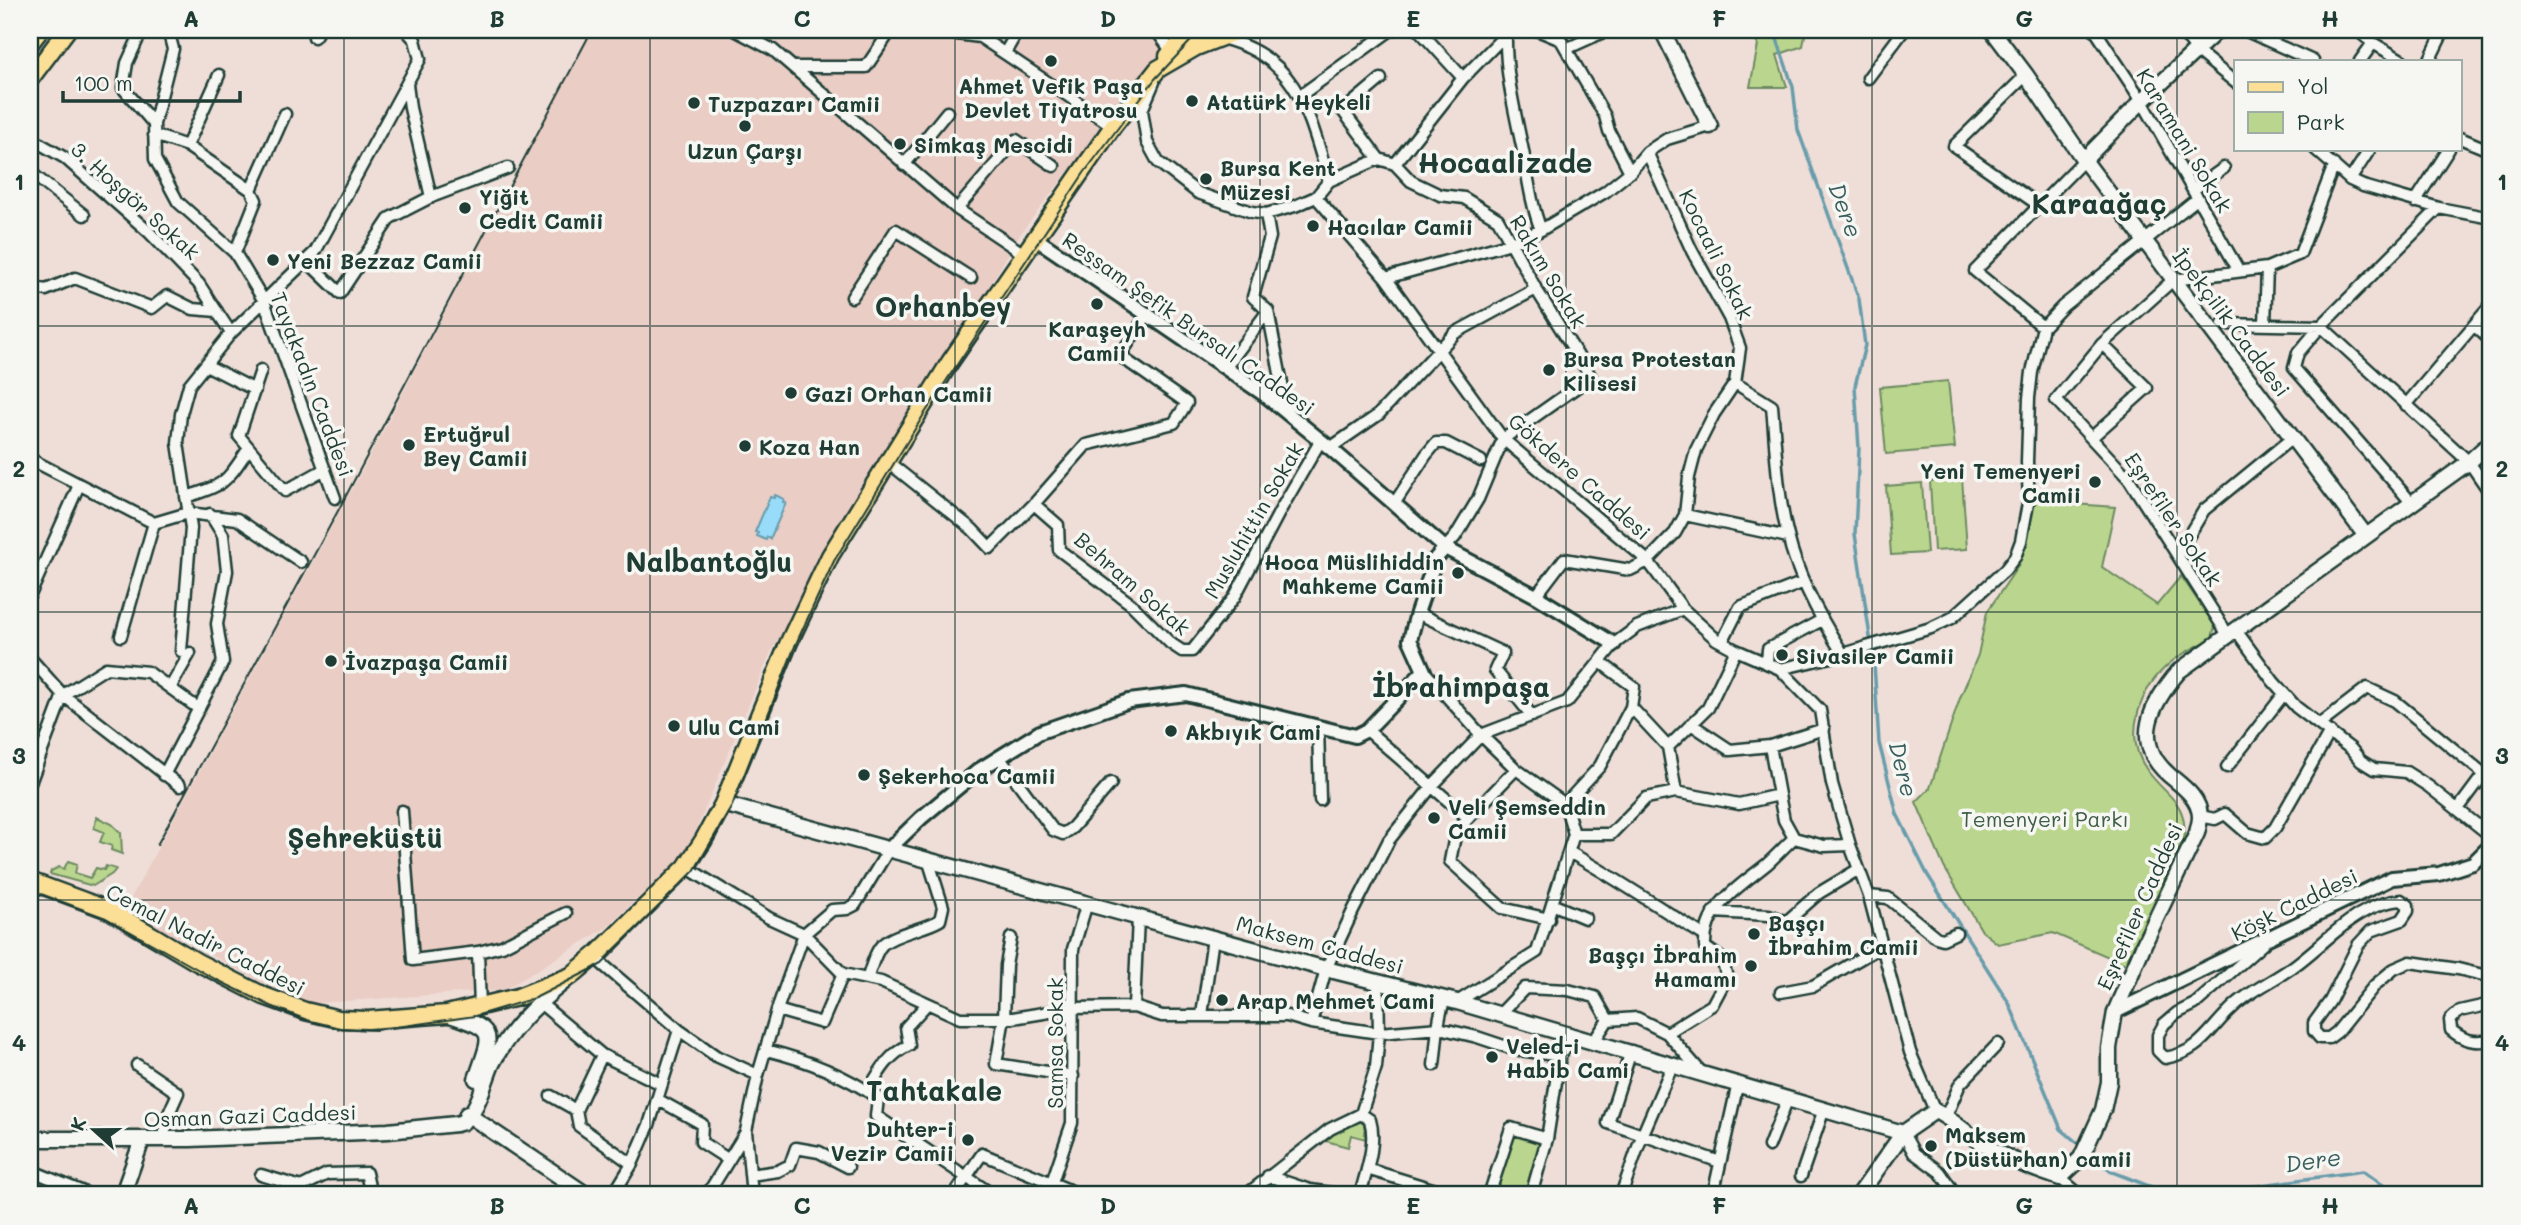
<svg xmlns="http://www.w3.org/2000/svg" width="2521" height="1225" font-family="Mali,sans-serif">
<rect width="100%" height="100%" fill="#efded8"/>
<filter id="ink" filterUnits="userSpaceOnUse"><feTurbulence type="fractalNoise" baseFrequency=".0143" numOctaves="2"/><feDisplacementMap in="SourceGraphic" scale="14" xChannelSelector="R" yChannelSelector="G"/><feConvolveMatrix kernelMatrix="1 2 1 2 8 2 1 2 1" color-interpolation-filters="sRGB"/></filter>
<g filter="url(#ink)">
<path fill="#eacdc5" d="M591 30H1177L1021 233 771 652 687 852 606 928 504 990 303 1004 125 909 378 441Z"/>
<path fill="#bad68e" stroke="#6c8a61" stroke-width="2" d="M1749 30H1806L1803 46 1777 55 1787 87H1750L1758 45Z
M1948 381 1955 448 1886 454 1880 387Z
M1962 478 1967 549 1934 551 1930 481Z
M1922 483 1927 553 1891 555 1886 486Z
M2037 492 2074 504 2115 507 2102 567 2157 605 2181 576 2215 626 2212 638C2198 646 2182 653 2170 663 2140 688 2122 736 2147 770 2166 797 2188 801 2184 838L2125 964 2053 933 1998 944 1982 931 1944 867 1916 802 1930 788 1960 698 1978 655 1987 612 2018 566Z
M97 817 112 824 121 833 122 854 111 850 112 846 100 842 104 832 94 828Z
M68 861 77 864 75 873 90 878 96 868 104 870 106 866 116 869 112 874 93 886 50 874 51 871 59 867 64 869Z
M1358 1119 1364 1124 1366 1139 1351 1135 1348 1147 1315 1138Z
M1514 1133 1543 1143 1526 1195H1494Z"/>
<path fill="#98dcfa" stroke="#689cab" stroke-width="2" d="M775 495 784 499 783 502 786 503 770 539 767 537 766 540 757 536 758 533 755 532 770 497 774 498Z"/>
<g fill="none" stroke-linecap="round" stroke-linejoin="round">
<path stroke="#689cab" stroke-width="3.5" d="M1774 30 1793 87 1798 130 1859 299 1865 345 1855 386 1859 448 1855 534 1874 664 1879 743 1897 814 1927 874 2009 1003 2061 1129 2081 1146
M2087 1151 2110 1171 2154 1188 2198 1194 2363 1171 2397 1195"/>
<defs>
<path id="minor" d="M142 30 127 63 123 88 154 124
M168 30 173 49 154 124 155 159 178 202 235 253 264 301 335 498
M735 30 773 50 957 209 1024 254
M925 30 980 37 1113 126
M1156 30 1172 52
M1419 30 1463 78
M1537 30 1561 40 1605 116 1609 131 1630 172
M2095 30 2142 101 2239 271
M2181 30 2197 51 2236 83
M2244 30 2313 61
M2357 30 2373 43 2403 61
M1506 34C1505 74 1515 112 1523 151 1528 178 1531 204 1541 230
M314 37 319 30
M1566 49 1608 30
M1005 53 1018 30
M2360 61 2373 43
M2429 61 2444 30
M793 67H866L891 30
M2026 75 1954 146 2040 206
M1868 78 1904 30
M1154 82 1142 110 1147 142 1158 162 1198 193 1252 212 1266 214 1295 206 1316 197 1329 181C1309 115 1299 57 1221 38
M407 84 410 108 431 197
M1301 95 1391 30
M154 135 187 146 251 190 256 200 235 253
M30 138 65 158 149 232 199 284 231 333
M2460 138 2491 151
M187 146 219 75
M2315 149 2350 180 2363 186 2439 208 2491 218
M1379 159 1343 111 1381 79
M1395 164 1463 78 1508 32
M904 165 947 112
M30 172 84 215
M2350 180 2370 149
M1329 181 1379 159 1395 164 1411 181 1440 195 1464 198 1498 219 1536 289 1591 377 1503 439 1478 499 1455 537 1445 548
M251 190 285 114
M2193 190 2224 168
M1316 197 1386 278 1503 439 1648 561 1683 609 1716 639 1736 650 1780 669 1820 710 1832 784 1850 845 1869 896 1910 1052 1935 1111
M2415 202 2449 149
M957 209 1016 140 1054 166
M1266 214 1270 237 1253 297 1268 311 1288 415
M306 260 340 293 390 218 431 197 508 168
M1386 278 1511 243 1541 230 1605 192 1630 172 1647 152 1667 139 1710 126
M30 287 46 290 75 278 152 308 167 296 193 309 217 311
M852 297 896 230 971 278
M2223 324 2321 326 2439 208
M2265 324 2267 268
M2474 325 2491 341
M2043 327 1975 271 2084 160
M206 365 255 390
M1226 367 1268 311
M261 370 239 436 285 491 325 469
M1735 383 1772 406C1776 450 1777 494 1788 536 1798 578 1820 618 1843 654
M2406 405 2491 305
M2091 438 2147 388 2102 344
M1330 448 1378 415 1455 333 1536 289
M30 459 154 523 188 513 237 519 301 562
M888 462 972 529 990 548 1034 504 1086 445 1174 423 1187 403 1120 356 1148 313
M186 497C226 485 226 482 249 448
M2411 502 2294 368 2298 353 2321 326 2469 462 2491 494
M1034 504 1058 525 1059 550 1131 604 1170 643 1182 651H1192L1234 598 1281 509 1321 440
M1394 504 1426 455 1436 443H1446L1481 461
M1685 515 1788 537
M2177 555 2204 510 2292 438
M30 595 79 485
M1536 596 1564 559 1630 570 1648 561 1675 533 1685 515 1689 477 1696 450 1714 414 1735 383 1740 348 1729 318 1692 251 1647 152
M1417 613 1503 653 1495 670 1532 716
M2235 629 2273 681 2296 707 2351 749 2361 761 2374 769 2406 772 2428 786 2491 836
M2228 635 2129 479 2056 400 2102 344 2173 280 2267 268 2300 254 2334 165
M121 636 154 523
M1722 642 1740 607 1804 582
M181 651 191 528 178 443 181 414 189 385 231 333 315 252 420 59 415 40 406 30
M30 658 63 695 180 786
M1600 662 1634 687 1631 707 1668 747 1676 792
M1767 663 1768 649 1822 620
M1780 669 1843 654 1931 628 1952 618 2005 570 2015 557 2021 541 2029 498 2027 462 2029 398 2032 372 2043 327 2063 306 2198 198
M1424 671 1481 735 1516 769 1565 804 1574 834
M170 688 190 653
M1691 724 1730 750 1770 746 1824 729
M2320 724 2367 688 2395 701 2484 774 2458 809
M1318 726 1320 800
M1367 730 1468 818
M1770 746 1779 795
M1668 747 1708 708 1736 650
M999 757 1053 830 1063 834 1072 828 1111 783
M2227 767 2284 694
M1516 769 1456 831 1450 861 1502 908 1549 919
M164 775 223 662 217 624 227 571 223 535 210 514
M30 783 63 695 106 668 148 672 199 709
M1565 804 1600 766 1631 707
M402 811 413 960 478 952 502 946 566 913
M2200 816 2215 819 2225 814 2247 833 2265 838 2275 828 2330 732
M1574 834H1611L1646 798 1676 792 1739 804 1779 795 1784 820 1794 838 1824 846 1850 845
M1569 852C1616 878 1659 908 1705 936
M686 867 769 918 804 934 843 974 881 982 960 1018H1013L1074 1008 1134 1007 1162 1016H1287L1311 1023 1379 1033 1439 1028 1477 1037 1513 1049 1560 1056
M1869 896 1888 898 1936 937 1943 939 1956 933
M1554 905 1585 918
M1713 912 1769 915 1786 922 1819 893 1859 869
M804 934 832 910 847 909 855 905 889 849
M1011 938 1006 965 1004 1018 996 1064 1073 1076
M2264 943 2195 1004 2177 1013 2164 1024 2158 1035V1051L2165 1058C2199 1052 2206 1034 2228 1012 2247 992 2272 982 2294 966 2327 942 2358 903 2401 900L2408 905V911L2402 920 2371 931 2358 945 2330 1001 2314 1023V1031L2320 1038H2329L2337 1032 2375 985 2394 969 2410 962 2458 969 2491 977
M478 952 480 1007
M596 955 602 964 679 1030 716 1056 758 1075
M867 979C871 969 875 951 883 944 898 932 923 930 940 920L943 907 928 859
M1781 992 1813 986 1882 946
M1457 1002 1537 952 1574 834
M540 1003 602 1055 661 1084
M2491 1004 2460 1011 2450 1020 2451 1030C2464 1041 2475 1043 2491 1040
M1134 1007 1138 917
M777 1010 822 1023 843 974
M1500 1014 1525 988 1568 990 1595 997 1608 1020
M1202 1015 1213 938
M1311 1023 1326 969 1353 911 1389 840 1432 786 1481 735 1567 702 1614 644 1637 627 1683 609
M1667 1033 1712 1005 1727 977 1722 959 1705 947C1703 907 1739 887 1767 864 1776 856 1785 846 1794 838
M1594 1041 1608 1020 1637 1018 1667 1033 1701 1072
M766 1050C807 1060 843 1074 878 1098L876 1116 993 1195
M1631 1051 1608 1123 1720 1162
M137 1065 178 1093 166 1120 164 1139
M1434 1065C1437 1042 1437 1020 1445 998
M868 1091C879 1072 888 1055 909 1045L906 1027 927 1004
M551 1096 576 1110 579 1126 632 1164
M657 1099 702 1124 701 1142 729 1160
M576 1110 602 1055
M1946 1116 1960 1084 1998 1044
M1903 1133 1914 1153 1940 1172 1956 1195
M1769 1146 1788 1098
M1367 1169 1452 1195
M30 1170 88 1194
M261 1175 301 1187 327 1174 366 1173 371 1195
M750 1175 778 1171 790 1165 796 1148 819 1152 848 1167
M1268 1176 1310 1190 1346 1195
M1801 1176 1824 1109
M2060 1178 2080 1195
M1052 1182 1072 1123 1073 949 1087 903
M613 1195 632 1164 649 1125 679 1030
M707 1195 746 1132
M752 1195 746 1131 758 1075 779 1004 804 934
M954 1195 982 1154 1081 1195
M1246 1195 1330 1129 1361 1114
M1360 1195C1366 1172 1377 1143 1370 1120L1361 1114 1376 1067 1379 1033 1378 982
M1489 1195 1511 1128 1547 1139
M1531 1195 1547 1139 1560 1056 1573 1036
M1621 1195 1642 1136 1673 1064
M1713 1195 1738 1083"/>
<path id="tertiary" d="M1035 238 1265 395 1330 448 1445 548 1536 596 1614 644
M889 849 921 818 979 770 1040 732 1129 701 1186 694 1355 736 1367 730 1424 671 1410 640 1417 613 1436 558 1445 548
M2115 1012 2392 878 2439 874 2473 863 2491 845"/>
<path id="secondary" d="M1662 30 1710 126
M1992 30 2026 75 2084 160 2366 536
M2084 160 2142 101 2218 30
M723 804 1326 969 1457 1002 1903 1133
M447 1014C497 1030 493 1031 476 1079
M467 1114 587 1195
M30 1139H190L388 1131 456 1124 463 1122C466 1116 470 1114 473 1110 480 1101 487 1075 492 1064 509 1030 536 1004 565 981
M126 1195V1185L142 1140
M1859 1195 1903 1133 1935 1111C1952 1119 1965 1132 1980 1142 2005 1158 2032 1169 2060 1178L2081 1158 2103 1110 2109 1082V1048L2115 1012 2144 944 2197 833C2198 828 2200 822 2200 817 2200 798 2182 786 2169 775 2130 741 2152 703 2179 671L2469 462 2491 442"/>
<path id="primary" d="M30 43 40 30
M1168 56 1193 30
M30 79 67 30
M30 881 111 911 197 962 264 996 305 1011 339 1019 368 1020 447 1014 518 997 571 976 596 955 686 867 703 841 723 804 789 642 830 556 950 362 1113 126 1158 69 1196 47 1240 30"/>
</defs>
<use href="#minor" stroke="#1f3d34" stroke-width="15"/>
<use href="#tertiary" stroke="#1f3d34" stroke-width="18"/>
<use href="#secondary" stroke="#1f3d34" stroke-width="19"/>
<use href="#primary" stroke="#1f3d34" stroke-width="21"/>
<use href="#minor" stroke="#f6f6f2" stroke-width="10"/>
<use href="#tertiary" stroke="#f6f6f2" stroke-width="12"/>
<use href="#secondary" stroke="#f6f6f2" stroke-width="14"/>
<use href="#primary" stroke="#fbdf96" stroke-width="16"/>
<path stroke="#1f3d34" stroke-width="2" d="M157 845 339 509 592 30
M30 890 106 918 215 979 271 1006 307 1020 340 1028 375 1030 475 1016 535 998 602 964 694 871 732 806 795 646 834 561 923 416 1084 173 1155 79 1201 30"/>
</g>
</g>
<path fill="none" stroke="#1f3d34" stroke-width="2" stroke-opacity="0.55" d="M344 30V1195M650 30V1195M955 30V1195M1260 30V1195M1566 30V1195M1872 30V1195M2177 30V1195M30 326H2491M30 612H2491M30 900H2491"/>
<g fill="#1f3d34" stroke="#f6f6f2" stroke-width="2.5">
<circle cx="1051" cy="61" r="7"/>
<circle cx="1192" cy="101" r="7"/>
<circle cx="694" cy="103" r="7"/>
<circle cx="745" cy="126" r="7"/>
<circle cx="900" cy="144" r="7"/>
<circle cx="1206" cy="179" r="7"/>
<circle cx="465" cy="208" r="7"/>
<circle cx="1313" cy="226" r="7"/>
<circle cx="273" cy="260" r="7"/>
<circle cx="1097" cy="304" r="7"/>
<circle cx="1549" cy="370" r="7"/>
<circle cx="791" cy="393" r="7"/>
<circle cx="409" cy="445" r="7"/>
<circle cx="745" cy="446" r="7"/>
<circle cx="2095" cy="482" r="7"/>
<circle cx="1458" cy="573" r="7"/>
<circle cx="1782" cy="655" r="7"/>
<circle cx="331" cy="661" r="7"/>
<circle cx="674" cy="726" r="7"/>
<circle cx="1171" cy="731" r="7"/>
<circle cx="864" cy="775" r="7"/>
<circle cx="1434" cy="818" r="7"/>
<circle cx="1754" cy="934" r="7"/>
<circle cx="1751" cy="966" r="7"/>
<circle cx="1222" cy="1000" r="7"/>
<circle cx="1492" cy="1057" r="7"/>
<circle cx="968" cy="1140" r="7"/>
<circle cx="1931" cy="1146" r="7"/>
</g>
<g text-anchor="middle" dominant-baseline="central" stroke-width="7" stroke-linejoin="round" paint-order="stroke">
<g font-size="21" font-weight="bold" fill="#1f3d34" stroke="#f6f6f2" text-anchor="start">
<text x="1051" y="85" text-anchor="middle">Ahmet Vefik Paşa<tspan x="1051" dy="24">Devlet Tiyatrosu</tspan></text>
<text x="1206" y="101">Atatürk Heykeli</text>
<text x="708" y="103">Tuzpazarı Camii</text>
<text x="914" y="144">Simkaş Mescidi</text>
<text x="745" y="150" text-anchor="middle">Uzun Çarşı</text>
<text x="1220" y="167">Bursa Kent<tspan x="1220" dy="24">Müzesi</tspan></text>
<text x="479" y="196">Yiğit<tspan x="479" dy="24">Cedit Camii</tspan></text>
<text x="1327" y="226">Hacılar Camii</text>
<text x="287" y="260">Yeni Bezzaz Camii</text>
<text x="1097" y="328" text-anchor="middle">Karaşeyh<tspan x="1097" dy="24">Camii</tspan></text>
<text x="1563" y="358">Bursa Protestan<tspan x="1563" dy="24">Kilisesi</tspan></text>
<text x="805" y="393">Gazi Orhan Camii</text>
<text x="423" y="433">Ertuğrul<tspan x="423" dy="24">Bey Camii</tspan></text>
<text x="759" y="446">Koza Han</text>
<text x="2081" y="470" text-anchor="end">Yeni Temenyeri<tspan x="2081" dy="24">Camii</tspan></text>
<text x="1444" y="561" text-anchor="end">Hoca Müslihiddin<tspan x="1444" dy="24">Mahkeme Camii</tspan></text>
<text x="1796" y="655">Sivasiler Camii</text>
<text x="345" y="661">İvazpaşa Camii</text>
<text x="688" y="726">Ulu Cami</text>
<text x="1185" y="731">Akbıyık Cami</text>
<text x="878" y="775">Şekerhoca Camii</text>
<text x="1448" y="806">Veli Şemseddin<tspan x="1448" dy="24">Camii</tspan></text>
<text x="1768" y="922">Başçı<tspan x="1768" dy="24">İbrahim Camii</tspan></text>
<text x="1737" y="954" text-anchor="end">Başçı İbrahim<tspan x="1737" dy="24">Hamamı</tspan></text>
<text x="1236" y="1000">Arap Mehmet Cami</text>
<text x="1506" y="1045">Veled-i<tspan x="1506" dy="24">Habib Cami</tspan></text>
<text x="954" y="1128" text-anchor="end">Duhter-i<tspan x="954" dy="24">Vezir Camii</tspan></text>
<text x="1945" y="1134">Maksem<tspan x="1945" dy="24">(Düstürhan) camii</tspan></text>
</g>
<g font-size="21" fill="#1f3d34" stroke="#f6f6f2">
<text transform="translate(2185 140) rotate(59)">Karamani Sokak</text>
<text transform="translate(136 200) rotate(42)">3. Hoşgör Sokak</text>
<text transform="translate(1717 254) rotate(64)">Kocaali Sokak</text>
<text transform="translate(1549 271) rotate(59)">Rakım Sokak</text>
<text transform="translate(2232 322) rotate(53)">İpekçilik Caddesi</text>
<text transform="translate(1189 323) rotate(35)">Ressam Şefik Bursalı Caddesi</text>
<text transform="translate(313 384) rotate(69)">Tayakadın Caddesi</text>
<text transform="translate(1580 476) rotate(41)">Gökdere Caddesi</text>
<text transform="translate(2174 519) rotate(56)">Eşrefiler Sokak</text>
<text transform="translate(1253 520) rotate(-60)">Musluhittin Sokak</text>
<text transform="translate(1133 583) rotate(41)">Behram Sokak</text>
<text transform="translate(2294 904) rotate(-26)">Köşk Caddesi</text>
<text transform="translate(2139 906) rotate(-66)">Eşrefiler Caddesi</text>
<text transform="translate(206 939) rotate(27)">Cemal Nadir Caddesi</text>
<text transform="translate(1320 944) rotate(15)">Maksem Caddesi</text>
<text transform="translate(1054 1043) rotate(-90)">Samsa Sokak</text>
<text transform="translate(250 1115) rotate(-2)">Osman Gazi Caddesi</text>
</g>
<g font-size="21" fill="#3e5c46" stroke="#f6f6f2">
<text x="2045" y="818">Temenyeri Parkı</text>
</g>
<g font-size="23" font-style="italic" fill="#375d5c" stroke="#f6f6f2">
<text transform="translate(1846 210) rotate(70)">Dere</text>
<text transform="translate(1904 769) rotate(76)">Dere</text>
<text transform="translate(2313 1160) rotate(-8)">Dere</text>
</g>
<g font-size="28" font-weight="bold" fill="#1f3d34" stroke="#f6f6f2">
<text x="1505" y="162">Hocaalizade</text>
<text x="2099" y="203">Karaağaç</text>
<text x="943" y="306">Orhanbey</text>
<text x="709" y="561">Nalbantoğlu</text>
<text x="1461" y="686">İbrahimpaşa</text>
<text x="365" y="837">Şehreküstü</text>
<text x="934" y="1090">Tahtakale</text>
</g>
</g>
<rect width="2521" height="1225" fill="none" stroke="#f6f6f2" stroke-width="77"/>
<rect x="2234" y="60" width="228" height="91" fill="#f6f6f2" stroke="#a0aca6" stroke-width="2"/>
<rect x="2248" y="82" width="35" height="10" fill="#fbdf96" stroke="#a0aca6" stroke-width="2"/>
<text x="2297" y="94" font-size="21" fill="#1f3d34">Yol</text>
<rect x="2248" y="112" width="35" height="21" fill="#bad68e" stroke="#a0aca6" stroke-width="2"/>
<text x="2297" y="130" font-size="21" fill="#1f3d34">Park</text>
<g transform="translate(94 1130) rotate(291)" stroke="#f6f6f2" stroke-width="5" paint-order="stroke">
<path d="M0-5L12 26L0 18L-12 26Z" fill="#1f3d34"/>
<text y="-10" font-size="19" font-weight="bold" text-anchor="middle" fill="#1f3d34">K</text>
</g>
<path d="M63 91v10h177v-10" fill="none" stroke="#1f3d34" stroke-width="3.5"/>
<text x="74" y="91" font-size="21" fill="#1f3d34" stroke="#f6f6f2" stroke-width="5" paint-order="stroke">100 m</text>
<rect x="38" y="38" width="2444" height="1148" fill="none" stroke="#1f3d34" stroke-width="2.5"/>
<g font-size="23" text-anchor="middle" font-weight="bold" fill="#1f3d34">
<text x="191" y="27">A</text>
<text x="497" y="27">B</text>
<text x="802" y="27">C</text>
<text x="1108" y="27">D</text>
<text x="1413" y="27">E</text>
<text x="1719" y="27">F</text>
<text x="2024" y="27">G</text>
<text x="2330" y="27">H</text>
<text x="19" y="190">1</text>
<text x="2502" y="190">1</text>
<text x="19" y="477">2</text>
<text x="2502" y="477">2</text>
<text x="19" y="764">3</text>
<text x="2502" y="764">3</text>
<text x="19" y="1051">4</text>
<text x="2502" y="1051">4</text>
<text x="191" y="1214">A</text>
<text x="497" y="1214">B</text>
<text x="802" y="1214">C</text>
<text x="1108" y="1214">D</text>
<text x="1413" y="1214">E</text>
<text x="1719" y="1214">F</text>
<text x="2024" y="1214">G</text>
<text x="2330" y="1214">H</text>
</g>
</svg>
